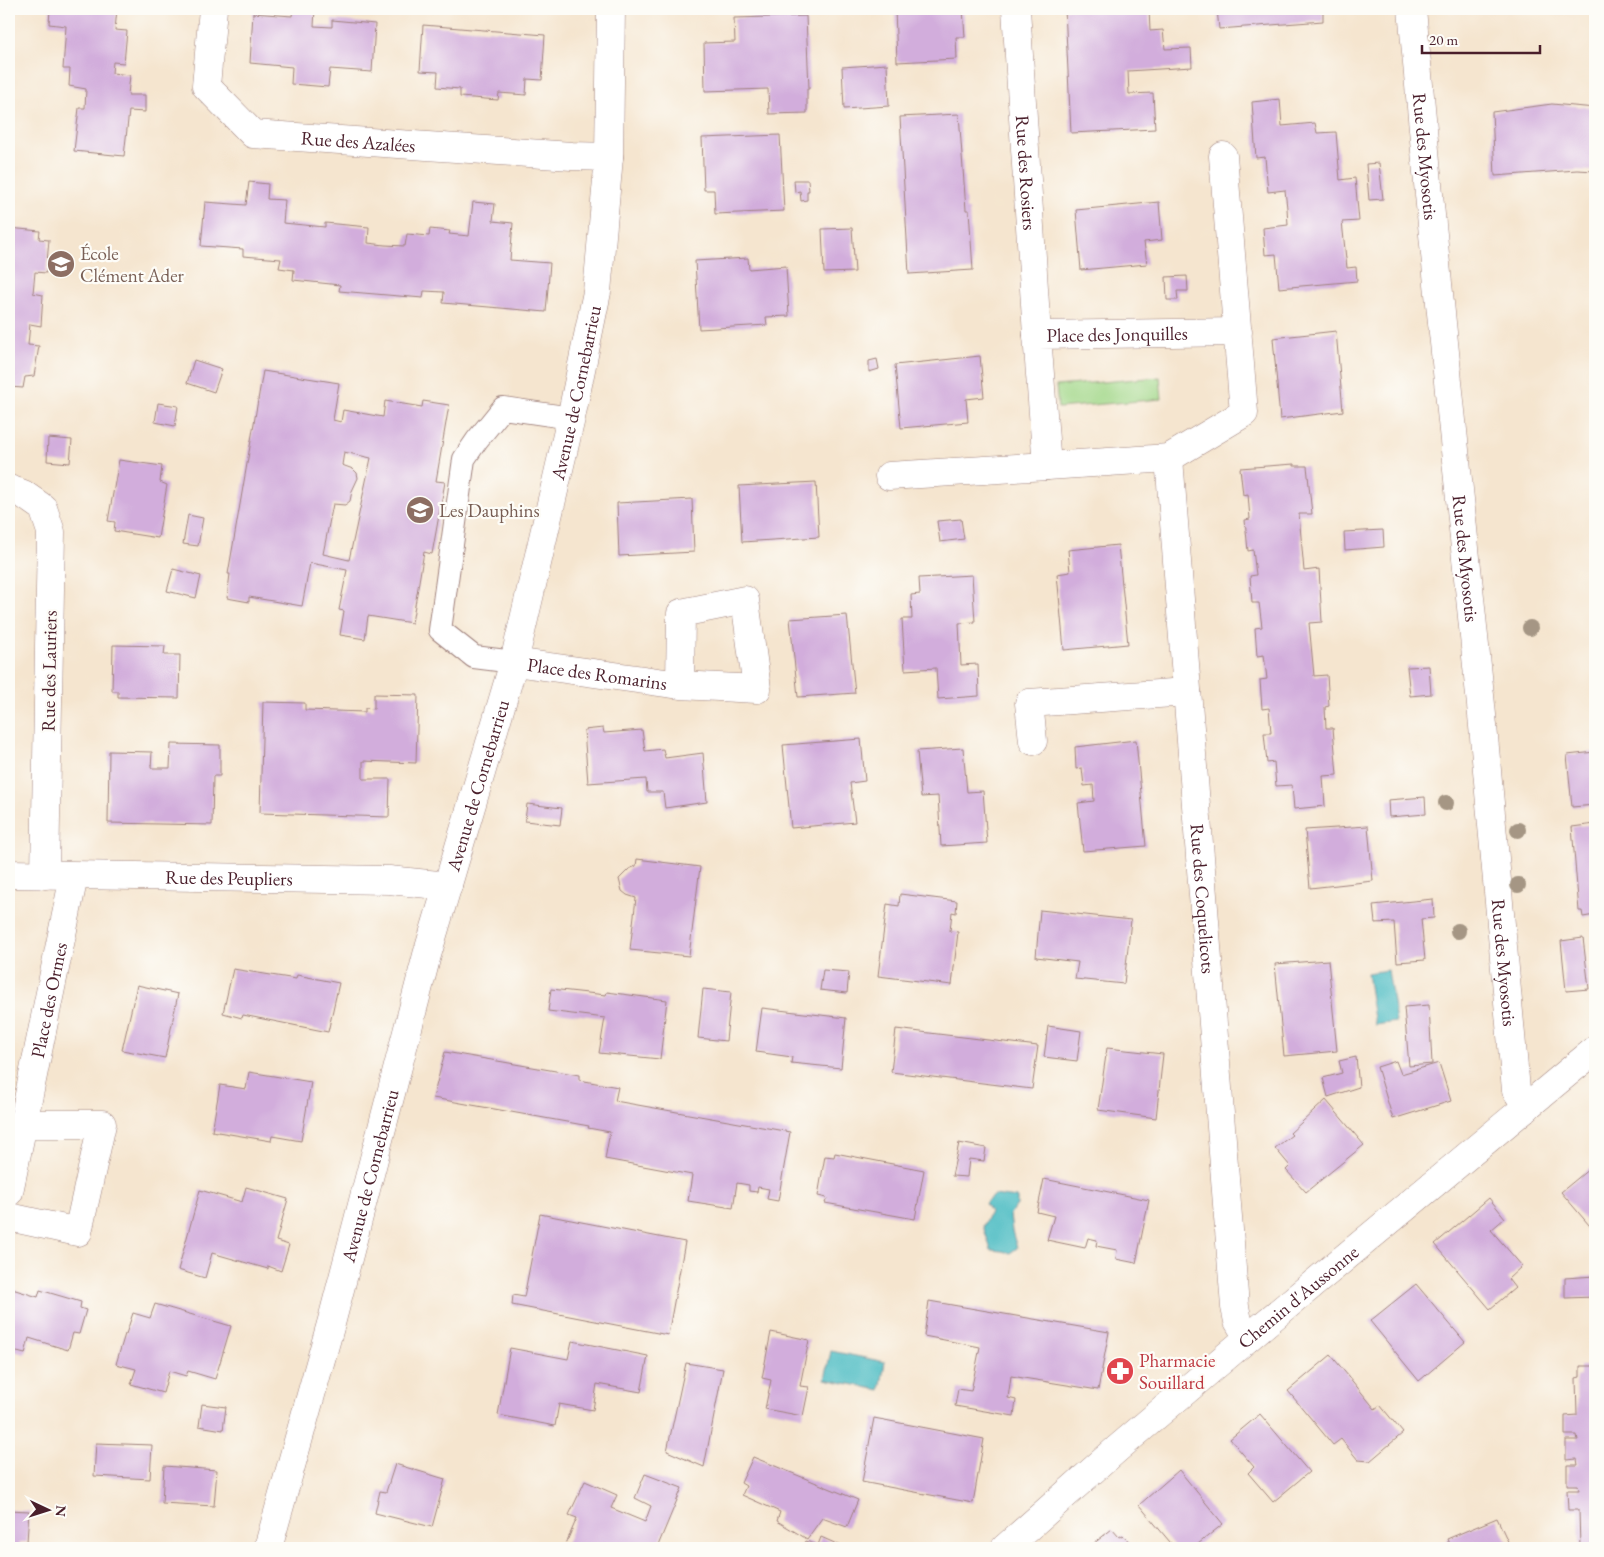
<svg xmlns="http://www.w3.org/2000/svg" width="1604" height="1557" font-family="'EB Garamond',serif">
<rect width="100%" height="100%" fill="#fdfcf7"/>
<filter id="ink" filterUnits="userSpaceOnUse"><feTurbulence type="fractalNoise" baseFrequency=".02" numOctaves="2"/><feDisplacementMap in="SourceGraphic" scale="10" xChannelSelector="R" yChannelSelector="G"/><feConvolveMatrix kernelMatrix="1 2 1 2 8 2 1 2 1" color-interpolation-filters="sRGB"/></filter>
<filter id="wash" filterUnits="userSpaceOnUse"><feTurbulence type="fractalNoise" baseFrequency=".0096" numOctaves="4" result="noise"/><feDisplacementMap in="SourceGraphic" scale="20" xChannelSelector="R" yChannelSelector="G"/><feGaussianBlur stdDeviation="1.12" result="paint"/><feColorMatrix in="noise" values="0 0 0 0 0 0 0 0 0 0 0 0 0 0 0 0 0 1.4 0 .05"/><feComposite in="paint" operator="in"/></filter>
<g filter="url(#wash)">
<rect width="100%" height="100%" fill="#f5e5cf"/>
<path fill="#a1d788" stroke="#767b5a" d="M1160 377 1162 399 1058 408 1056 386Z"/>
<path fill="#4fbdc4" stroke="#4c6e78" d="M1388 970 1396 1022 1375 1025 1367 973Z
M994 1195 1017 1198V1205L1010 1214 1012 1231 1017 1248 1010 1253 1002 1251 991 1250 983 1226 990 1212 985 1203Z
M831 1351 885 1362 880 1390 825 1379Z"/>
<g id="blocks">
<path fill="#d2addc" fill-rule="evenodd" d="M50 9H117L115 30 127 31 124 63 113 62 112 73 130 75 128 95H145V112L129 111 124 156 74 151 79 108H85L86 89 69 86 70 69H63L66 26 49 24Z
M293 9H315L314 26 332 27V20L375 24 372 72 330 69 328 87 291 84 292 67 250 63 253 13 292 16Z
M895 9H963L965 37H956L957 59 897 62Z
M1065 9H1149L1150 31 1163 30 1165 49 1191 48 1192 67 1128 71 1129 94 1153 93 1155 129 1071 133Z
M1217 9H1323V21L1219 29Z
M806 16 809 89H807V113L769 114 768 89 705 91 704 43 735 42 734 18Z
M423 25 545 35 542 80 527 79 526 95 499 93 498 100 460 97V89L437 87 438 72 420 71Z
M887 64 889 106 844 109 842 67Z
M1280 99 1282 126 1315 123 1317 133 1336 132 1340 180 1355 178 1359 221 1342 222 1347 268 1356 267 1357 281 1279 288 1276 254 1265 255 1263 228 1288 225 1287 208 1285 190 1268 192 1265 157 1256 158 1252 102Z
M1552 104 1595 108V171L1577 170 1495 176 1492 112Z
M959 114 966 210H969L973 270 909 274 900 117Z
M780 135 784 211 715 214 714 190H704L702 138Z
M1379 163 1383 199 1369 200 1366 164Z
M794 180H808L809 191H807V200L801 201 800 191 795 192Z
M249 182 268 184 267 199 285 200 283 223 325 227V223L369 227 368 243 385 245 405 246 407 234 429 236 430 229 450 231 449 234 469 236 473 202 495 204 493 221 513 223 510 260 550 263 546 312 443 303 444 292 424 291 423 298 339 291 340 285 293 280 294 270 279 268 281 259 243 256V249L201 246 205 202 246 205Z
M1159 202 1162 240 1144 242 1147 264 1081 270 1076 210Z
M9 228 40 231 39 239 49 240 46 273 35 272 33 293 43 295 41 326 30 324 28 345 39 346 34 376 25 377 23 388 9 387Z
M852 228 855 272 824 273 822 229Z
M748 258 749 269 786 266 789 316 766 317 767 325 699 329 695 261Z
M1187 276 1188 291H1177L1178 300H1167L1166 277Z
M1336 331 1343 411 1280 419 1273 338Z
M980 356 984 397 966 399 968 422 901 428 895 365Z
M877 359 879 369 869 372V361Z
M194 360 222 369 214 392 187 383Z
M263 371 339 383 333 420 341 422 343 410 383 417 385 401 422 407 423 401 449 405 436 481 445 482 432 554 424 552 412 623 368 616 365 639 340 635 344 611 339 610 347 570 310 563 302 606 249 597V602L227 598 230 574H228ZM344 452 371 458 349 560 323 554 333 504 345 505 350 501 352 491 358 478 357 473 353 469 342 465Z
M158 403 178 406 175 426 155 422Z
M48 438 72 440 70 463 47 461Z
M119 460 162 466 160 482 167 485 158 538 114 531 115 522 108 521Z
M1294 464V466H1307L1312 514H1299L1304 571 1319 569 1322 622 1309 623 1314 676 1327 675 1329 706 1325 707 1326 728H1333L1337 775 1323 776 1325 806 1294 809 1292 785 1276 786 1274 762 1267 763 1264 733H1271L1269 708 1262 709 1260 680 1267 679 1264 655 1257 656 1255 628 1262 627 1259 603H1252L1250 576 1256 575 1253 550 1248 551 1245 520 1250 519 1248 494 1243 495 1240 468Z
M816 482 819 537 742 542 739 486Z
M692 499 694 552 619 556 617 503Z
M188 515 203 518 198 546 183 544Z
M961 519 964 539 940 542 937 521Z
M1383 530 1384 547 1345 550 1344 532Z
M1118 545 1128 644 1064 650 1057 574 1070 572 1068 550Z
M173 569 201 576 196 598 167 591Z
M972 575 975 622 959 623 961 665 978 664 979 696 938 699 936 668 905 670 902 619H912L911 595 920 594 919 578Z
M847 615 855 693 798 697 790 619Z
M113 645 165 646 164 655H180L179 698 118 697V691H112Z
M1429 666 1431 694 1410 696 1407 667Z
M374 694 418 695 416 763 363 761V779H390L389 817 260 813 263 702 305 703V710L365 712V708L374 709Z
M603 728 604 733 642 730 645 751 663 749 665 758 703 753 707 802 665 808 663 792H647L646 779 588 783 584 730Z
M861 739 865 781 850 783 855 822 791 828 783 745Z
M1136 740 1146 846 1083 851 1078 803 1094 801 1093 785 1084 786 1082 768 1076 769 1075 747Z
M171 744 220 745V776H213L212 825 108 823 109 751 152 752 151 768H170Z
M963 748 967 792 983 791 987 843 941 846 938 796 921 797 917 751Z
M1595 752V805L1572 807 1567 755Z
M1425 797 1426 814 1389 817 1388 800Z
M527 804 562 808 560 825 525 821Z
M1595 824V915L1583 917 1582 911H1579L1572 827Z
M1368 826 1373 881 1310 888 1305 830Z
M637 859 700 867 689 956 630 950 636 898 627 895 622 891 619 879 629 869 636 866Z
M900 894 957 901 956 913 952 912 950 931 958 932 952 985 878 976 887 904 899 906Z
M1433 899 1434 918 1421 919 1425 960 1397 962 1394 922 1375 923 1373 905Z
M1040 910 1131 920 1124 984 1075 979 1078 962 1036 957Z
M1583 938 1589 989 1566 991 1561 941Z
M1328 960 1337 1051 1284 1056 1275 964Z
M233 969 296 979 297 975 339 983 328 1032 243 1015 242 1018 223 1013Z
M823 970 849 972 847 993 820 990Z
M137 985 178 994 165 1058 122 1050Z
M551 989 606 995 607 992 667 1000 660 1059 599 1053 605 1018 548 1011Z
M703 989 731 992 726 1041 698 1038Z
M1429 1005 1432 1064 1409 1066 1404 1007Z
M762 1008 846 1018 841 1068 791 1063 792 1057 756 1052Z
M1048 1026 1081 1031 1077 1061 1044 1057Z
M896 1029 1038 1046 1032 1089 891 1072Z
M1107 1048 1163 1054 1156 1118 1098 1110Z
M445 1052 579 1075V1080L618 1087 615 1101 790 1132 778 1201 767 1199 769 1189 758 1187 757 1192 749 1191V1185L737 1183 733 1208 688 1201 692 1175 605 1159 610 1132 588 1128 589 1126 433 1098Z
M1356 1057 1359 1087 1328 1097 1323 1078 1342 1073 1339 1061Z
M1396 1061 1401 1074 1439 1063 1451 1101 1393 1119 1377 1067Z
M249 1072 311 1082 301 1141 272 1136 271 1141 212 1131 220 1085 246 1089Z
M1326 1100 1364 1145 1306 1192 1286 1170 1290 1166 1275 1148 1292 1135 1290 1133Z
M959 1143 986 1148 984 1161 969 1159 967 1177 952 1176Z
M835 1153 924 1170 915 1219 825 1203 827 1198 818 1196 825 1156 834 1157Z
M1595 1164V1232L1561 1192Z
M1044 1179 1149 1200 1136 1263 1116 1259 1117 1250 1096 1246 1097 1240 1088 1238 1085 1248 1047 1240 1054 1216 1037 1212Z
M246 1187 288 1199 276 1241 289 1245 281 1271 268 1266V1269L212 1253 205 1278 178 1270 200 1190 242 1202Z
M1489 1198 1505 1218 1491 1230 1522 1266 1508 1279 1515 1288 1490 1309 1435 1244Z
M540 1214 685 1242 668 1335 512 1305 513 1295 524 1297Z
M1595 1276V1297L1565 1298V1278Z
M1416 1284 1465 1342 1419 1381 1370 1321Z
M9 1288 38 1297 40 1290 81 1302 80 1308 86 1310 79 1334 73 1333 68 1350 29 1338 25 1354 9 1350Z
M929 1301 1109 1332 1098 1390 1011 1376 1008 1398 1016 1400 1014 1416 955 1406 958 1389 971 1391 980 1347 924 1336Z
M155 1304 231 1326 215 1379 188 1371 186 1376 169 1371 163 1393 131 1384 136 1369 116 1364 125 1334H126L133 1313 150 1318Z
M771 1332 809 1340 800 1386 809 1387 803 1416 765 1409 771 1380 762 1378Z
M572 1341 648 1356 641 1392 597 1384 593 1410 559 1404 555 1426 498 1415 510 1348 568 1359Z
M1331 1355 1375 1409 1380 1405 1403 1433 1370 1461 1358 1460 1341 1439 1333 1445 1288 1391Z
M686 1363 723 1369 704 1467 667 1451Z
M1580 1366H1595V1548H1580L1579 1510H1568L1567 1490H1579L1578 1485H1567V1465H1578L1577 1459 1566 1460V1440H1578L1577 1435H1565V1416L1577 1415 1576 1378 1580 1377Z
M202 1404 226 1407 223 1430 199 1426Z
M1260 1414 1309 1472 1273 1502 1248 1473 1254 1467 1230 1439Z
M874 1418 984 1439 973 1503 862 1482Z
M96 1443 152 1445 150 1479 94 1476Z
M753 1457 858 1500 847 1527 822 1518 807 1539 777 1521 780 1512 742 1495 746 1486 741 1483Z
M395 1464 445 1479 432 1527 375 1513 380 1491 386 1492Z
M164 1466 217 1470 214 1506 162 1503Z
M1179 1470 1223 1524 1193 1548H1175L1139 1505Z
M645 1474 682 1488 657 1548H564L577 1518 569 1515 585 1481 617 1495 611 1508 645 1522 651 1506 635 1498Z
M9 1510 29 1511 27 1542H20L19 1548H9Z
M1497 1518 1511 1548H1451L1447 1539Z
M1112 1529 1119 1537 1123 1535 1133 1546 1132 1548H1088Z
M821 1537 846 1548H803L806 1541 818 1545Z"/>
</g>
</g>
<g filter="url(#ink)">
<use href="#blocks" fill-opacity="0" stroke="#a0827d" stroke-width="1"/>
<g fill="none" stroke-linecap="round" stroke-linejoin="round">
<defs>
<path id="lane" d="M514 662 474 657 440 630 464 459 477 440 503 408 571 418"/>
<g id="street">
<path id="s1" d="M213 9 206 86 253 134 572 156 609 157"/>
<path id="s2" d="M1016 9 1037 335"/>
<path id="s3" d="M1412 9 1430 205 1482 715 1516 1090 1527 1107"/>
<path id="s4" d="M1223 156 1244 413 1169 458 1047 466 1037 335 1238 332"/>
<path id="s5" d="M1169 458 1235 1307 1238 1321 1248 1338"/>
<path d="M889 476 1047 466"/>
<path d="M9 489 23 494 43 508 51 532 45 875"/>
<path id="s6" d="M514 662 680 685 757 689 745 600 681 613 680 685"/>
<path d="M1033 741 1029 703 1187 692"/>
<path id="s7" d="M9 874 389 880 448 886"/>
<path id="s8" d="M9 1192 74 876"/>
<path d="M9 1217 78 1232 102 1124H24"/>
<path id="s9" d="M1005 1548 1117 1449 1248 1338 1595 1050"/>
</g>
<g id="secondary">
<path id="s10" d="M268 1548 332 1320 427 955 514 662 571 418 597 292 609 157 611 9"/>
</g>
</defs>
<use href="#lane" stroke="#a0827d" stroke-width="24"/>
<use href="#street" stroke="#a0827d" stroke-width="29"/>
<use href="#secondary" stroke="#a0827d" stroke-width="29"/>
<use href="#lane" stroke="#fff" stroke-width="22"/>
<use href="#street" stroke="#fff" stroke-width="28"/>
<use href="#secondary" stroke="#fff" stroke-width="28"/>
</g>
<g fill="#a59684">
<circle cx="1530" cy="628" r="8"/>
<circle cx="1446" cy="803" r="8"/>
<circle cx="1518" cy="830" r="8"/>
<circle cx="1518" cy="885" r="8"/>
<circle cx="1458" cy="931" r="8"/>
</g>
</g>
<defs>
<symbol id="school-disc" viewBox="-11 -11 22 22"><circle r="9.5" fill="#8d6e63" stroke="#fdfcf7"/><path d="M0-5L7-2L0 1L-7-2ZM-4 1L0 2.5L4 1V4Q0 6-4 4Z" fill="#fff"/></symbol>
<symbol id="pharmacy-disc" viewBox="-11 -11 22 22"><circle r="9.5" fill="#e0444e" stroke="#fdfcf7"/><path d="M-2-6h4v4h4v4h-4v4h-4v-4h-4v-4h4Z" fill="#fff"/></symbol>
</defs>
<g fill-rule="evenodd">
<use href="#school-disc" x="45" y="248" width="32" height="32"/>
<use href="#school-disc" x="404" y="494" width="32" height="32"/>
<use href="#pharmacy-disc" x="1104" y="1355" width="32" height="32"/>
</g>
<g text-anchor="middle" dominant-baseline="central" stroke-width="4.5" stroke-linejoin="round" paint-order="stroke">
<g font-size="19" fill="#4a1f2b" stroke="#fdfcf7">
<text stroke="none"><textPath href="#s1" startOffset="250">Rue des Azalées</textPath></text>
<text stroke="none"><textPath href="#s3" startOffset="148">Rue des Myosotis</textPath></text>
<text stroke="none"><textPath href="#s2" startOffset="164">Rue des Rosiers</textPath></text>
<text stroke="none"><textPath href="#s4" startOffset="679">Place des Jonquilles</textPath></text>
<text stroke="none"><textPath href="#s10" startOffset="1196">Avenue de Cornebarrieu</textPath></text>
<text stroke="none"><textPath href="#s3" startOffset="552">Rue des Myosotis</textPath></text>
<text transform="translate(49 671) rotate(-89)">Rue des Lauriers</text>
<text stroke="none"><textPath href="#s6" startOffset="84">Place des Romarins</textPath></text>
<text stroke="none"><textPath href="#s10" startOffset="791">Avenue de Cornebarrieu</textPath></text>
<text stroke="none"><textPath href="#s7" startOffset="220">Rue des Peupliers</textPath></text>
<text stroke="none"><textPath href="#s5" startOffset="442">Rue des Coquelicots</textPath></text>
<text stroke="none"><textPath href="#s3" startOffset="958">Rue des Myosotis</textPath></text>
<text stroke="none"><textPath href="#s8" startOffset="196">Place des Ormes</textPath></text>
<text stroke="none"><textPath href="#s10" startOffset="386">Avenue de Cornebarrieu</textPath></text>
<text stroke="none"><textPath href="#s9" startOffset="386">Chemin d'Aussonne</textPath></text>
</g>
<g font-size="19" fill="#785e54" stroke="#fdfcf7" text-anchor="start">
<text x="80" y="253">École<tspan x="80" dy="22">Clément Ader</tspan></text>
<text x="439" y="510">Les Dauphins</text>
</g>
<g font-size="19" fill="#be3a42" stroke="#fdfcf7" text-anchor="start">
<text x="1139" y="1360">Pharmacie<tspan x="1139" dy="22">Souillard</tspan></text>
</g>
</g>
<rect width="1604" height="1557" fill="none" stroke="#fdfcf7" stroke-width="30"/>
<g transform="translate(48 1510) rotate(94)" stroke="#fdfcf7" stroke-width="4" paint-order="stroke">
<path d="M0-4L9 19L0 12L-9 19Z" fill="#4a1f2b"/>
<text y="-8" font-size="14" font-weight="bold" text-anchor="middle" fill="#4a1f2b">N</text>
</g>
<path d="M1422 45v8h118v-8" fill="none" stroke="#4a1f2b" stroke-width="2.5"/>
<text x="1429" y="45" font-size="15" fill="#4a1f2b" stroke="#fdfcf7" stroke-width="4" paint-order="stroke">20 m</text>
</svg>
